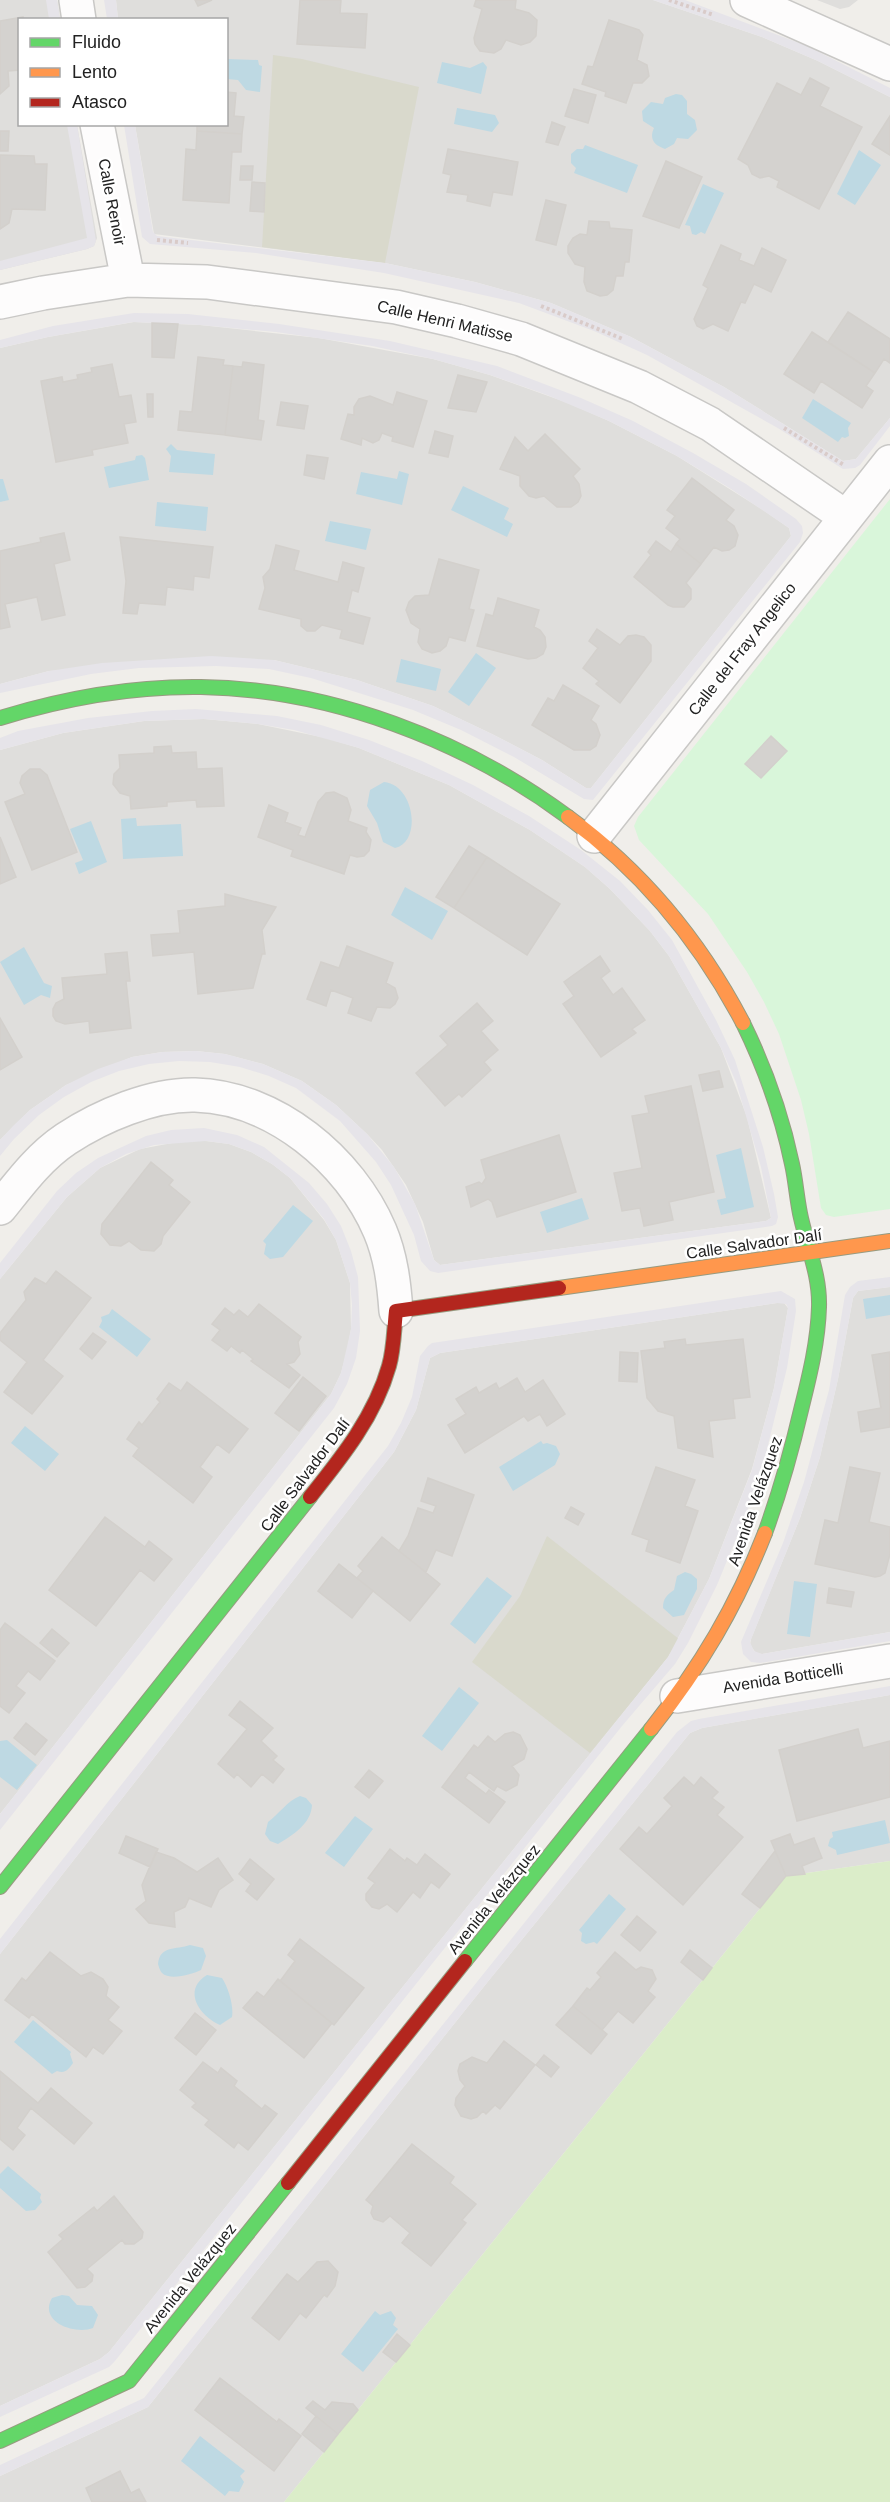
<svg xmlns="http://www.w3.org/2000/svg" width="890" height="2502" font-family="Arial,sans-serif">
<rect width="100%" height="100%" fill="#f0eeea"/>
<path fill="#dfdedc" d="M0 0H57L60 19 20 20V124L77 125 97 238 94 246 87 249 0 270Z
M116 0H653L762 37 818 61 890 97V418L856 459 843 461 724 387 631 337 551 303 475 282 385 263 154 234 135 125 226 124V20L118 19Z
M817 0H858L849 7 840 9Z
M134 322 200 325 319 338 433 359 490 375 568 403 609 421 677 456 763 510 789 528 791 536 591 788H586L542 760 492 734 433 706 357 680 274 660 49 671 0 684V348L48 337Z
M204 719 258 724 326 738 359 748 449 785 530 830 585 867 610 889 650 931 669 956 721 1048 747 1117 771 1218 766 1221 440 1265 434 1260 423 1222 406 1185 382 1150 367 1134 336 1105 302 1081 263 1064 225 1054 196 1051 162 1052 132 1057 66 1085 30 1110 0 1140V750L63 733 144 721Z
M183 1141H206L229 1144 251 1152 272 1164 290 1178 324 1220 336 1240 350 1283 351 1329 347 1351 341 1373 331 1394 0 1814V1279L67 1197 100 1168 140 1149Z
M890 1287V1632L762 1654 756 1653 750 1645 751 1639 800 1518 820 1457 838 1379 853 1298 858 1291Z
M777 1303H784L788 1308 774 1388 752 1469 709 1579 668 1657 109 2352 100 2359 0 2406V1954L394 1452 416 1410 430 1358 440 1353Z
M890 1695V1861L786 1876 284 2502H0V2476L148 2407 490 1979 690 1733 702 1728Z"/>
<path fill="#d9d9cc" d="M273 55 302 59 419 87 385 263 262 247Z
M547 1536 679 1639 668 1657 590 1753 472 1662 520 1596Z"/>
<path fill="#dbedc9" d="M890 1861V2502H284L786 1876Z"/>
<path fill="#d9f6da" d="M890 499V1209L834 1217 826 1215 821 1208 809 1134 801 1100 779 1034 764 1002 747 972 708 914 639 840 634 826 638 817Z"/>
<path fill="#e6e4e9" d="M46 0H57L60 19H49Z
M104 0H116L118 19H107Z
M653 0H685L807 46 890 88V97L818 61 762 37Z
M67 125H77L96 241 94 246 87 249 0 270V261L87 238Z
M124 125H135L153 232 157 236 385 263 475 282 551 303 631 337 724 387 843 461 856 459 890 418V426L860 465 855 468 843 469 776 427 647 355 594 331 519 303 384 273 256 253 150 244 142 237Z
M134 313 188 314 279 324 390 341 497 366 581 398 633 421 693 453 746 484 796 519 802 526 803 533 800 542 593 800 584 799 514 757 461 730 413 710 311 678 269 669 216 666 139 668 91 674 0 693V684L49 671 102 663 211 656 274 660 357 680 433 706 492 734 542 760 586 788H591L791 536 789 528 731 489 677 456 609 421 547 395 490 375 433 359 372 346 276 332 200 325 133 322 48 337 0 348V340L53 326Z
M196 709 277 716 321 725 369 740 422 761 473 785 529 816 581 850 620 881 648 910 672 940 716 1020 735 1060 763 1147 774 1194 778 1217 776 1224 772 1226 438 1273 430 1271 421 1261 414 1235 391 1185 376 1162 340 1121 296 1088 269 1076 240 1067 210 1062 179 1061 149 1064 119 1071 91 1082 64 1097 39 1115 14 1139 0 1156V1140L14 1125 30 1110 66 1085 98 1069 132 1057 162 1052 196 1051 225 1054 263 1064 302 1081 336 1105 367 1134 394 1167 415 1204 434 1260 440 1265 766 1221 771 1218 761 1167 736 1082 721 1048 669 956 650 931 610 889 585 867 530 830 449 785 359 748 294 730 258 724 204 719 144 721 63 733 0 750V738L18 731 88 718 152 711Z
M204 1128 237 1135 264 1147 309 1183 327 1204 341 1226 351 1251 358 1277 360 1331 356 1358 347 1384 334 1408 0 1830V1814L331 1394 341 1373 351 1329 352 1305 350 1283 336 1240 324 1219 290 1178 272 1164 251 1152 229 1144 206 1141 154 1145 126 1154 100 1168 67 1197 0 1279V1263L57 1191 76 1173 98 1158 146 1136 171 1130Z
M890 1277V1287L858 1291 853 1298 838 1379 820 1457 800 1518 750 1642 754 1651 762 1654 890 1632V1641L760 1663 751 1662 743 1654 741 1642 783 1543 804 1482 829 1390 845 1295 850 1287 858 1281Z
M781 1291 795 1299 796 1311 787 1368 766 1453 747 1512 717 1585 688 1643 675 1664 622 1726 115 2361 109 2367 0 2417V2406L100 2359 109 2352 668 1657 709 1579 752 1470 774 1388 788 1308 786 1304 777 1303 440 1353 430 1358 416 1410 394 1452 0 1954V1939L388 1446 401 1423 412 1397 420 1356 428 1346 432 1343Z
M890 1686V1695L702 1728 690 1733 490 1979 148 2407 0 2476V2465L144 2398 677 1732 691 1721 699 1719Z"/>
<path fill="#bed9e3" d="M227 59 258 60 259 65 262 66 260 92 246 90 238 80 227 79Z
M442 62 470 68 483 62 487 67 481 94 437 83Z
M676 94 682 95 687 101V114L695 120 697 130 688 139 677 138 674 144 665 149C654 145 649 139 654 128L643 121 642 111 651 102 663 104 665 98Z
M457 108 495 115 499 123 492 132 454 124Z
M585 145 638 165 627 193 574 173 576 168 571 163V154L577 149H583Z
M859 150 881 165 855 205 837 194Z
M703 184 724 193 705 234 701 232 696 235 692 234 690 226 685 225Z
M813 399 851 423 848 428 849 436 845 438 842 437 838 442 802 418Z
M171 444 177 450 215 454 213 475 169 472 171 456 166 449Z
M142 455 145 458 149 480 109 488 104 467 135 460 136 456Z
M399 471 409 474 402 505 356 494 361 472 397 479Z
M0 479H3L9 500 0 502Z
M463 486 509 508 504 519 513 524 507 537 451 510Z
M157 502 208 507 206 531 155 526Z
M330 521 371 529 366 550 325 541Z
M476 653 496 668 469 706 448 692Z
M401 659 441 669 436 691 396 682Z
M384 782C415 785 422 842 395 848L383 842 377 823 367 806 370 790Z
M136 818 137 826 181 824 183 856 123 859 121 819Z
M91 821 107 862 79 874 75 863 83 860 70 829Z
M405 887 448 911 432 940 391 915Z
M24 947 44 983 52 986 50 998 41 995 24 1005 0 962Z
M741 1148 754 1207 721 1215 717 1200 726 1198 716 1155Z
M582 1198 589 1219 547 1233 540 1212Z
M293 1205 313 1221 283 1257 270 1259 264 1254 266 1244 263 1241Z
M890 1295V1315L866 1319 863 1299Z
M112 1309 151 1339 137 1357 99 1327 102 1321 101 1317 109 1314Z
M25 1426 59 1454 45 1471 11 1443Z
M541 1441 543 1444 547 1443 556 1446 560 1454 555 1465 513 1491 499 1467Z
M685 1572 691 1574 697 1579V1589L684 1615 673 1617 663 1608C663 1598 667 1595 674 1590L677 1576Z
M487 1577 512 1596 475 1644 450 1624Z
M794 1581 817 1584 810 1637 787 1634Z
M459 1687 479 1703 442 1751 422 1736Z
M7 1740 37 1765 17 1790 0 1777V1741Z
M300 1796 306 1798 312 1805C311 1824 293 1835 278 1844L270 1841 265 1834 268 1822C279 1814 287 1801 300 1796Z
M355 1816 373 1829 344 1867 325 1853Z
M885 1820 890 1843 837 1855 836 1850 828 1846 830 1839 833 1837 832 1832Z
M609 1894 626 1909 597 1944 594 1942 586 1944 581 1941 582 1933 579 1930Z
M190 1945 203 1948 206 1956 201 1970C193 1974 170 1981 162 1973 160 1971 159 1967 158 1964 160 1945 176 1950 190 1945Z
M207 1975 222 1978C228 1987 234 2006 232 2017L220 2025C199 2016 182 1990 207 1975Z
M33 2020 71 2052 70 2054 73 2063C68 2070 65 2074 57 2071L52 2074 14 2042Z
M8 2166 41 2194 40 2198 42 2202 35 2210 26 2211 0 2188V2174Z
M62 2295 69 2296 77 2305 92 2306 98 2315 93 2328C75 2335 38 2322 52 2298Z
M375 2311 380 2315 391 2311 396 2318 393 2325 398 2329 363 2372 341 2354Z
M200 2436 245 2471 240 2476 244 2482 239 2492 229 2491 225 2496 181 2461Z"/>
<path fill="#d4d2cf" stroke="#d3d0cc" stroke-width="1.5" d="M195 0H212L198 6Z
M300 0H341L340 13 367 14 365 48 297 44Z
M476 0H516L515 9 529 13 537 20 536 36 530 42 521 45 506 40 501 49 494 53 480 51 475 44 474 38 482 9 474 6Z
M23 17V20H20V70L8 71 9 86 0 94V21Z
M609 20 639 30 643 35 637 60 647 65 649 76 642 83H633L626 103 605 96 606 92 582 84 588 66 593 67Z
M810 78 829 88 820 106 862 127 819 209 777 187 779 181 769 176 760 178 752 174 748 165 738 159 777 83 801 95Z
M574 89 596 95 588 123 565 116Z
M226 92 236 93 234 116 244 117 242 134 197 131V124H226Z
M890 116V155L872 144Z
M552 122 565 127 558 145 546 142Z
M0 131H9L8 151H0Z
M197 131 242 134 241 152H232L229 203 183 200 186 149 196 150Z
M448 149 518 162 512 195 493 192 490 206 467 201 468 195 447 192 451 175 443 173Z
M0 155 34 156 35 164H47L45 210 12 209 9 223 0 229Z
M666 161 702 177 679 228 643 216Z
M241 166H253L252 180H240Z
M252 182 265 183 264 212 250 211Z
M546 200 566 205 556 245 536 240Z
M589 221 609 222 610 228 632 230 629 262H625L623 276H616L613 290 607 295 600 296 587 291 584 282 585 267 575 264 568 253V246L573 238 580 234 587 235Z
M721 245 741 254 739 260 754 266 762 248 786 260 771 292 754 284 745 303 741 302 728 331 713 324 703 329 697 326 694 319 708 288 703 285Z
M848 312 890 339V363L884 359 875 373 828 342Z
M152 323 178 324 174 358 152 357Z
M812 332 875 373 866 386 873 391 862 408 821 381 814 393 784 374Z
M198 357 224 360 223 365 233 366 225 435 178 430 180 411 192 412Z
M243 362 264 365 258 420 264 421 261 440 225 435 233 366 242 367Z
M112 364 119 397 131 395 136 422 124 424 128 443 92 450 93 455 56 462 41 381 62 377 63 382 78 379 77 375 92 372 91 368Z
M458 375 487 382 476 412 448 408Z
M397 392 427 401 413 447 392 441 393 437 382 433 379 440 373 443 362 438 361 445 341 439 348 414 354 415V407L359 399 370 396 393 405Z
M147 394H153V417H148Z
M281 402 308 406 304 429 277 425Z
M435 431 453 436 448 457 429 453Z
M545 434 580 469 573 476 579 484 581 496 578 502 571 507H557L544 496 536 498 529 496 520 486V476L500 469 515 437 528 451Z
M307 455 328 458 324 479 304 475Z
M692 478 734 510 726 520 734 526 738 535 735 546 729 550 722 551 714 547 701 564 676 544 680 539 666 528 675 516 667 510Z
M64 533 70 560 54 564 65 615 42 620 37 597 5 604 10 627 0 629V551L41 542 40 538Z
M120 537 213 547 209 578 194 576 193 590 167 587 165 605 139 603 137 614 123 613 126 581Z
M656 541 671 552 676 544 701 564 686 583 691 589V599L684 607H673L668 605 634 577 651 555 648 552Z
M276 545 299 551 294 570 338 582 343 562 364 568 358 592 352 590 347 612 370 618 363 644 340 638 342 630 322 625 315 631H307L301 626V619L259 609 265 588 263 577 270 569Z
M439 559 479 570 469 609 474 610 465 641 449 637 446 646 440 651 432 653 422 649 418 642 420 629 411 623 406 610 409 602 415 596 429 595Z
M498 598 539 610 534 627 540 630 545 637 546 647 543 654 536 658 528 659 477 646 486 614 493 616Z
M597 629 620 645 628 636 636 635 644 637 651 645V661L620 703 596 684 599 681 583 668 598 648 589 641Z
M563 685 599 706 591 720 596 724 600 735 596 746 590 750H574L532 725 548 698 554 701Z
M771 736 787 751 761 778 745 764Z
M171 746 172 753 196 752 197 769 222 768 224 806 197 807 196 800 167 802V806L131 809 130 796 120 793 113 784 114 774 120 768 119 755 154 753V747Z
M30 769H40L47 775 77 852 32 870 5 802 25 794 20 783 22 776Z
M326 793 334 792 347 798 351 810 348 821 367 828 366 832 371 840 369 851 364 856 357 857 350 855 344 874 291 856 293 850 258 837 269 805 288 813 285 822 301 828 298 835 305 837 318 802Z
M0 837 16 877 0 884Z
M469 846 487 857 454 908 436 897Z
M487 857 560 904 527 955 454 908Z
M225 894 276 907 262 930 265 954H262L253 988 198 994 194 952 153 956 151 935 180 933 178 911 225 906Z
M347 946 393 963 386 983 395 988 398 998 395 1004 390 1008 377 1007 371 1021 348 1013 353 998 331 990 326 1006 307 999 321 962 339 968Z
M127 952 130 981H126L131 1028 90 1033 89 1021 65 1024 56 1021 53 1016V1009L56 1003 64 999 62 978 107 974 105 954Z
M600 956 610 971 601 978 613 995 622 988 645 1020 632 1029 636 1033 601 1057 563 1004 574 996 564 982Z
M477 1003 493 1021 481 1031 498 1050 484 1062 491 1070 462 1097 459 1094 445 1106 416 1073 448 1045 440 1036Z
M0 1018 22 1057 0 1070Z
M719 1071 723 1087 703 1091 699 1075Z
M691 1086 714 1192 669 1202 673 1220 644 1226 640 1208 622 1211 614 1173 642 1168 632 1116 649 1113 645 1096Z
M559 1135 576 1192 497 1217 492 1202 488 1199 471 1207 466 1187 479 1182 482 1184 486 1178 481 1160Z
M151 1162 173 1180 169 1185 190 1202 163 1236 161 1244 154 1251 141 1250 129 1241 121 1246 110 1245 101 1234 102 1224Z
M56 1271 91 1298 43 1360 63 1376 32 1414 4 1392 27 1362 0 1340V1333L26 1300 24 1292 35 1278 46 1284Z
M259 1304 301 1337 298 1342 300 1354 294 1362 287 1364 300 1375 289 1388 251 1361 253 1359 242 1350 240 1353 231 1346 227 1351 212 1340 220 1330 212 1324 225 1308 234 1315 239 1310 248 1317Z
M93 1333 106 1342 92 1359 80 1349Z
M685 1339 686 1345 743 1339 750 1397 733 1399 735 1418 709 1421 713 1457 678 1448 674 1416 658 1411 647 1398 641 1351 665 1348 664 1342Z
M620 1352 638 1353 637 1382 619 1381Z
M890 1352V1427L861 1432 858 1412 881 1408 872 1355Z
M303 1377 326 1396 299 1431 275 1413Z
M517 1378 525 1392 543 1380 565 1414 547 1426 540 1414 528 1421 524 1416 465 1453 448 1425 466 1414 456 1399 476 1387 479 1393 496 1383 499 1389Z
M187 1382 248 1429 229 1453 217 1444 200 1467 212 1477 193 1503 133 1456 139 1448 127 1439 139 1422 142 1425 160 1402 157 1399 169 1383 181 1391Z
M656 1467 695 1480 685 1506 698 1511 680 1563 646 1551 649 1540 632 1534Z
M850 1467 880 1473 869 1522 890 1527V1554L885 1573 880 1576 875 1577 815 1564 825 1520 838 1523Z
M428 1478 474 1495 452 1556 436 1550 426 1572 399 1551 408 1536 418 1508 433 1513 436 1506 421 1501Z
M571 1507 584 1514 578 1525 565 1518Z
M105 1517 145 1547 149 1541 172 1559 154 1581 140 1570 96 1626 49 1590Z
M382 1537 440 1584 410 1621 357 1578 363 1571 358 1566Z
M339 1564 373 1591 352 1618 318 1591Z
M829 1588 854 1592 851 1607 827 1603Z
M5 1623 55 1661 40 1680 28 1671 16 1686 25 1693 9 1713 0 1706V1630Z
M52 1629 69 1643 57 1657 40 1643Z
M240 1701 273 1728 261 1741 277 1756 273 1760 284 1769 273 1783 262 1774 251 1787 237 1774 234 1778 218 1764 247 1729 229 1715Z
M26 1723 47 1740 35 1755 14 1738Z
M858 1729 863 1748 890 1741V1797L797 1821 779 1750Z
M513 1732 520 1735 527 1749 524 1759 512 1766 519 1775 517 1785 506 1791 497 1786 494 1791 469 1772 465 1778 486 1794 489 1790 505 1802 489 1823 442 1787 474 1745 478 1748 488 1736 495 1742 505 1734Z
M369 1770 383 1781 369 1798 355 1787Z
M684 1777 694 1786 701 1777 718 1792 712 1798 724 1807 717 1815 743 1837 683 1905 620 1849 639 1827 647 1834 672 1806 664 1798Z
M790 1834 794 1845 814 1838 822 1858 802 1866 805 1874 786 1876 771 1841Z
M126 1836 158 1849 150 1867 119 1853Z
M390 1849 405 1861 407 1858 417 1865 425 1854 450 1874 439 1888 431 1882 420 1898 413 1892 397 1912 387 1904 379 1909 372 1907 366 1900V1894L375 1883 368 1878Z
M775 1851 786 1876 760 1908 742 1894Z
M156 1852 174 1858 197 1872 218 1858 233 1880 219 1890 211 1907 189 1898 185 1907 174 1912 175 1927 149 1923 136 1909 146 1901 142 1885Z
M250 1859 274 1879 257 1900 246 1891 251 1884 239 1874Z
M637 1916 656 1932 640 1951 621 1935Z
M300 1939 364 1988 334 2025 280 1981 295 1961 288 1955Z
M690 1950 712 1968 703 1980 681 1962Z
M50 1952 81 1976 91 1972 103 1979 108 1987 106 1996 119 2007 108 2020 122 2031 103 2054 93 2047 86 2057 32 2014 29 2018 5 2000 22 1978 26 1981Z
M615 1952 636 1970 641 1967 652 1970 656 1979 648 1991 655 1997 633 2023 618 2011 602 2030 573 2006 587 1988 590 1990 601 1977 597 1973Z
M278 1979 332 2023 304 2058 243 2008 257 1992 264 1997Z
M573 2006 607 2034 591 2054 556 2025Z
M195 2013 216 2030 196 2055 175 2038Z
M504 2041 535 2065 500 2109 495 2105 486 2114 483 2111 477 2117 471 2119 461 2116 455 2105 456 2098 465 2086 460 2080 458 2071 460 2064 472 2057 487 2063Z
M544 2055 559 2067 551 2077 536 2065Z
M203 2062 218 2073 221 2068 237 2081 234 2086 262 2109 265 2105 277 2114 248 2150 238 2142 234 2148 205 2125 209 2120 192 2107 196 2103 180 2090Z
M0 2071 38 2103 51 2088 92 2123 74 2144 31 2108 17 2128 25 2135 13 2150 0 2139Z
M412 2144 454 2177 450 2183 476 2204 462 2220 466 2223 431 2266 402 2243 410 2233 390 2216 383 2222 374 2219 371 2213 373 2206 366 2200Z
M114 2196 143 2232 142 2238 134 2244H125L122 2240 87 2269 93 2275 92 2281 85 2287 77 2288 48 2252 63 2239 59 2235 94 2207 97 2211Z
M328 2261 338 2272 335 2286 327 2297 324 2295 306 2318 300 2313 279 2340 252 2318 287 2274 298 2282 317 2262Z
M397 2334 410 2345 396 2362 383 2352Z
M220 2378 277 2422 279 2419 301 2436 274 2471 195 2410Z
M313 2401 325 2410 332 2402 353 2404 358 2410 338 2434 306 2408Z
M316 2416 338 2434 324 2452 302 2434Z
M120 2471 131 2493 139 2489 146 2502H92L86 2488Z"/>
<g fill="none" stroke-linecap="round" stroke-linejoin="round">
<defs>
<path id="street" d="M76 0 79 20
M747 0 890 64
M97 124 128 280
M0 302 43 293 128 280 207 282 396 307 457 321 521 339 639 387 710 424 846 517
M594 836 890 462
M0 1208C20 1183 39 1157 66 1139 101 1116 152 1094 195 1095 274 1097 350 1160 380 1231 391 1257 394 1284 396 1311
M677 1696 890 1661"/>
<path id="fast" d="M0 718C65 698 133 686 201 687 331 689 464 740 568 817
M743 1023C765 1068 782 1116 792 1164 796 1182 797 1201 801 1218 808 1249 820 1276 819 1307 818 1341 810 1374 802 1406 792 1449 780 1492 765 1533
M0 1887 310 1497
M465 1961 651 1729
M0 2441 129 2381 288 2183"/>
<path id="slow" d="M568 817C642 871 700 941 743 1023
M559 1288 890 1241
M651 1729C701 1666 736 1607 765 1533"/>
<path id="jam" d="M310 1497C342 1457 375 1416 389 1366 394 1349 394 1329 396 1311L559 1288
M288 2183 465 1961"/>
</defs>
<use href="#street" stroke="#c9c8c6" stroke-width="36"/>
<use href="#fast" stroke="#979b80" stroke-width="16"/>
<use href="#slow" stroke="#979b80" stroke-width="16"/>
<use href="#jam" stroke="#979b80" stroke-width="16"/>
<path stroke="#d9cbc9" stroke-width="4" stroke-dasharray="3 3" stroke-linecap="butt" d="M669 0 714 15
M157 240 188 243
M541 306 623 339
M784 428 844 465"/>
<use href="#street" stroke="#fdfcfc" stroke-width="33"/>
<use href="#fast" stroke="#63d668" stroke-width="14"/>
<use href="#slow" stroke="#ff974d" stroke-width="14"/>
<use href="#jam" stroke="#b3261e" stroke-width="14"/>
</g>
<g text-anchor="middle" dominant-baseline="central" stroke-width="5" stroke-linejoin="round" paint-order="stroke">
<g font-size="16" fill="#222" stroke="#fff">
<text transform="translate(112 202) rotate(79)">Calle Renoir</text>
<text transform="translate(445 321) rotate(13)">Calle Henri Matisse</text>
<text transform="translate(742 649) rotate(-52)">Calle del Fray Angelico</text>
<text transform="translate(754 1244) rotate(-8)">Calle Salvador Dalí</text>
<text transform="translate(305 1475) rotate(-53)">Calle Salvador Dalí</text>
<text transform="translate(755 1501) rotate(-71)">Avenida Velázquez</text>
<text transform="translate(783 1678) rotate(-9)">Avenida Botticelli</text>
<text transform="translate(494 1899) rotate(-51)">Avenida Velázquez</text>
<text transform="translate(190 2278) rotate(-51)">Avenida Velázquez</text>
</g>
</g>
<rect x="18" y="18" width="210" height="108" fill="#ffffff" stroke="#a7a7a7" stroke-width="1.5"/>
<rect x="30" y="38" width="30" height="9" fill="#63d668" stroke="#a7a7a7" stroke-width="1.5"/>
<text x="72" y="48" font-size="18" fill="#222222">Fluido</text>
<rect x="30" y="68" width="30" height="9" fill="#ff974d" stroke="#a7a7a7" stroke-width="1.5"/>
<text x="72" y="78" font-size="18" fill="#222222">Lento</text>
<rect x="30" y="98" width="30" height="9" fill="#b3261e" stroke="#a7a7a7" stroke-width="1.5"/>
<text x="72" y="108" font-size="18" fill="#222222">Atasco</text>
</svg>
